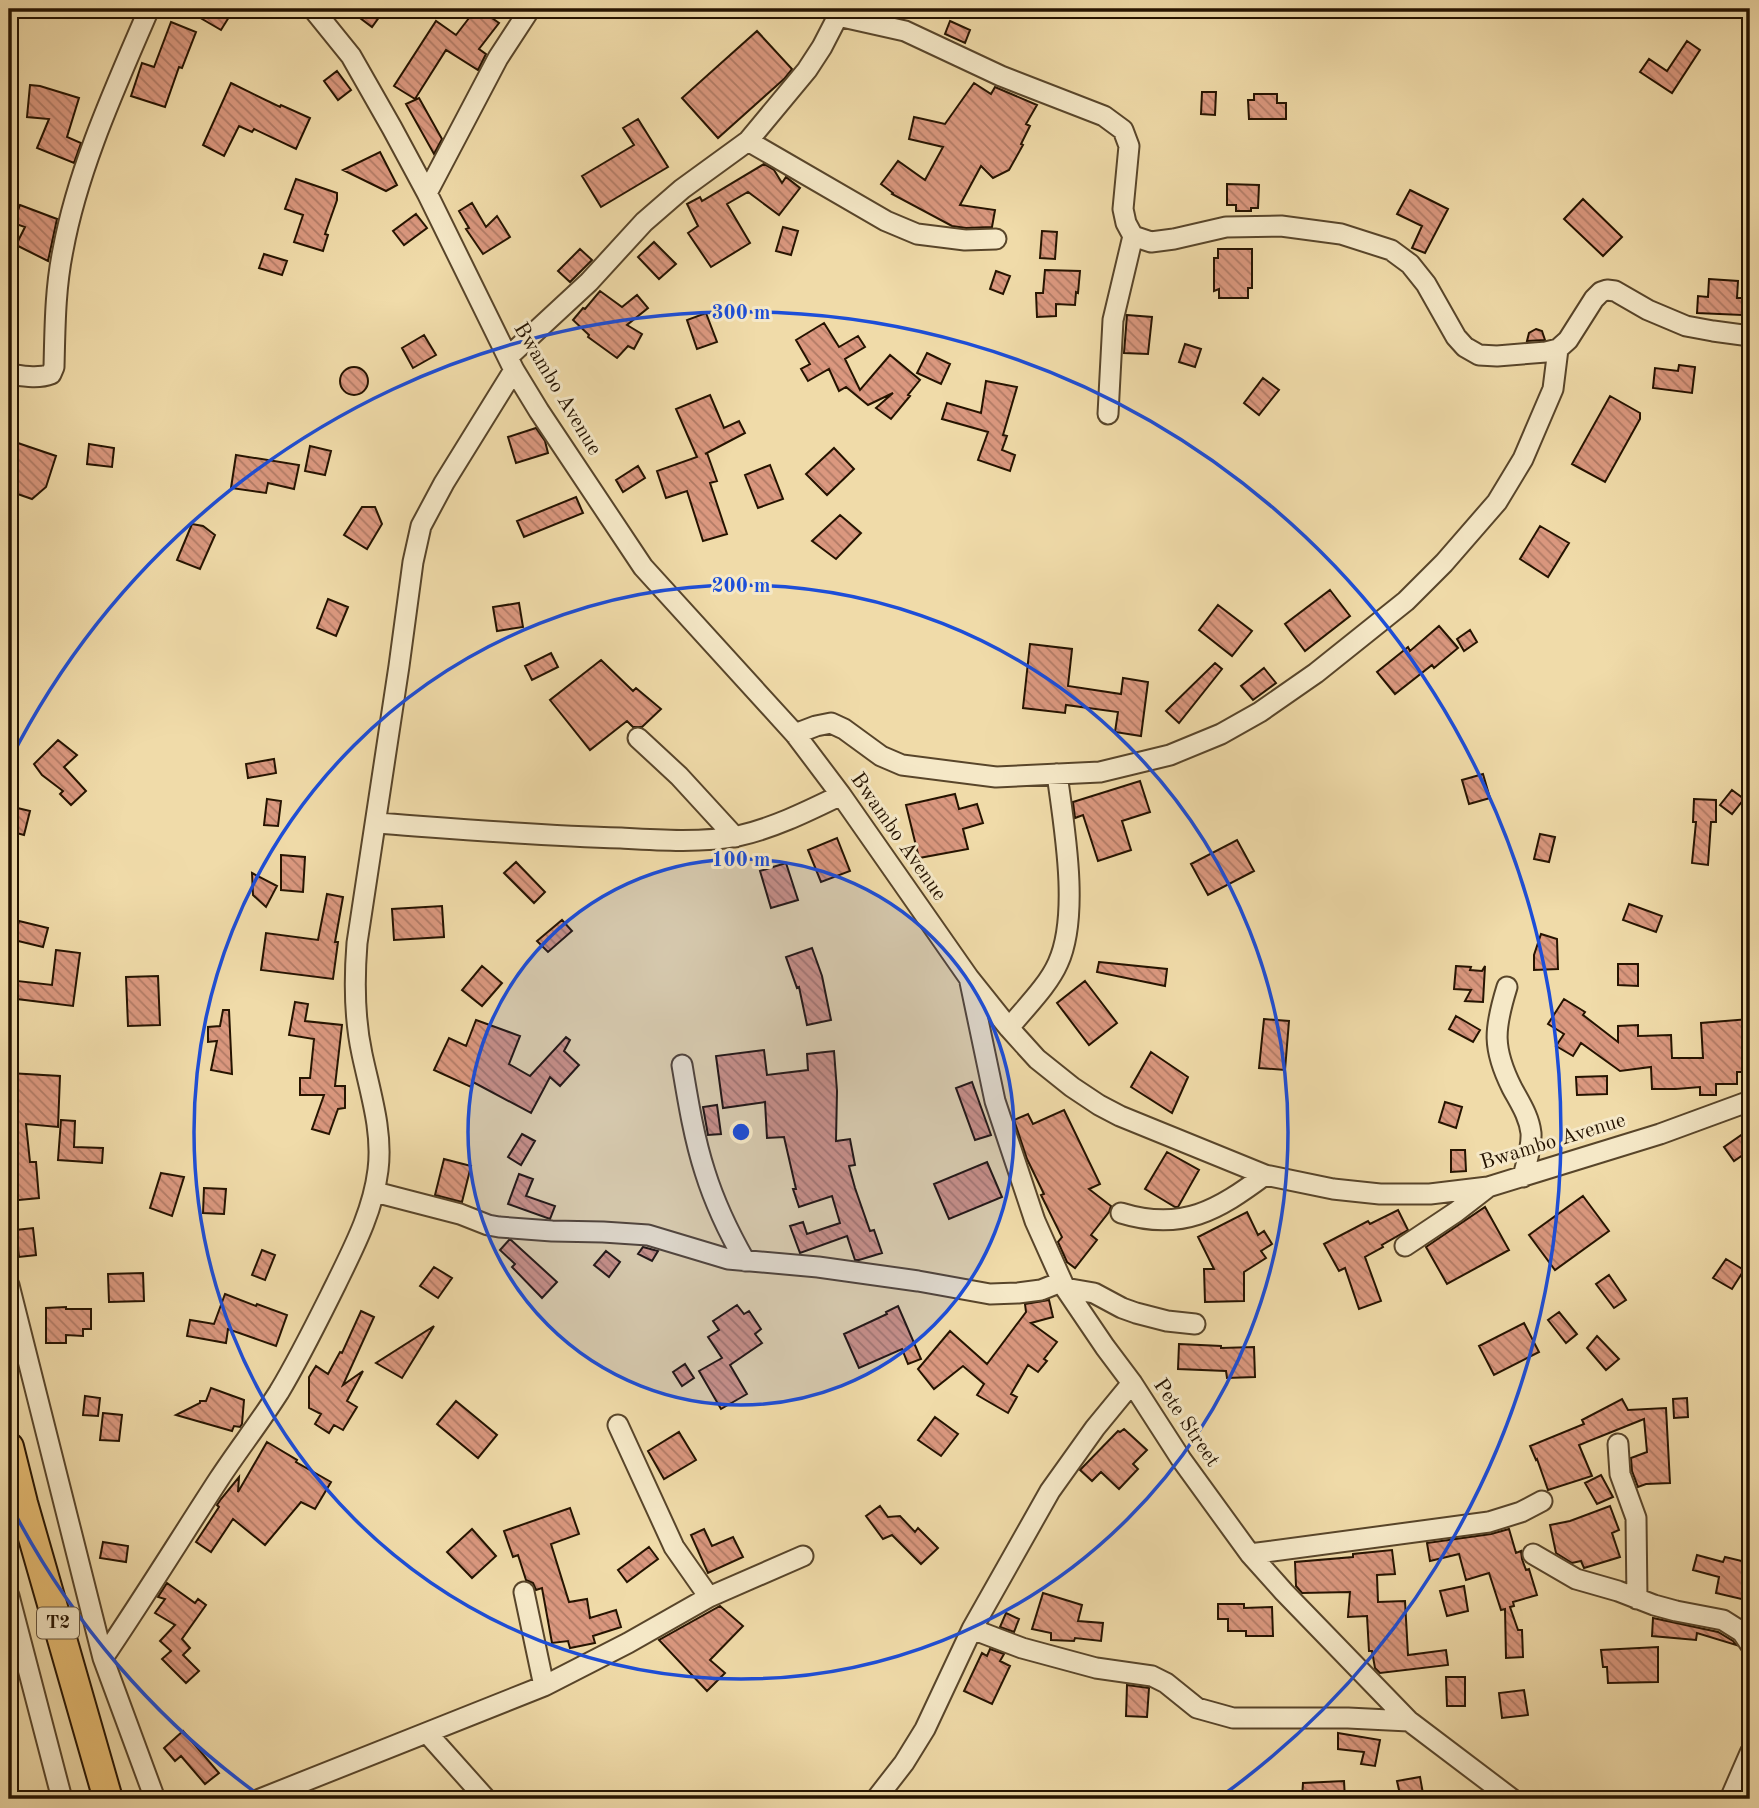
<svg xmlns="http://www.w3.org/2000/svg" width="1759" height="1808" font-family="'Old Standard TT',serif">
<defs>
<pattern id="building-back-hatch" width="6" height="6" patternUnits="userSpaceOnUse" patternTransform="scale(1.75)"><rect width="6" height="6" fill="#db987f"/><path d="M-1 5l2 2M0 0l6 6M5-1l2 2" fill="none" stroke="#b17b66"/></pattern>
</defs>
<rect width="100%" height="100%" fill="#f0dba9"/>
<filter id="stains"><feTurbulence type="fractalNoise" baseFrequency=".00286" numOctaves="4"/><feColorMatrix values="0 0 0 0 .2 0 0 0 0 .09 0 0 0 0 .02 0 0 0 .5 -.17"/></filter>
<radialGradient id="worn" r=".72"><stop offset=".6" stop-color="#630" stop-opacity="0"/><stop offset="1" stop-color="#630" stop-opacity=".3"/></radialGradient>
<path fill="url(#building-back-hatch)" stroke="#251300" stroke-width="2" d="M185 9H234L221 30Z
M348 9H385L372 27Z
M476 9H479L499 23 479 49 486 54 478 70 446 50 415 99 394 86 436 21 456 35Z
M950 21 970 30 965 43 945 34Z
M171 22 196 32 182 68 179 67 165 107 131 96 142 63 154 67Z
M757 31 792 69 784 79 718 138 682 98Z
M1687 41 1700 50 1672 93 1640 72 1649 59 1667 71Z
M337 71 351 90 338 100 324 81Z
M231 83 280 107 281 105 310 118 296 149 254 129 252 132 239 126 224 156 203 145Z
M974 83 991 94 995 87 1037 105 1026 124 1030 126 1021 144 1023 145 1009 170 993 178 981 166 960 205 995 210 992 227 966 228 952 226 892 194 893 193 881 184 898 161 925 180 943 147 909 139 914 117 945 124Z
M30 85 40 86 79 98 67 137 81 143 74 163 37 148 49 119 27 117Z
M1202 92H1216L1215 115 1201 114Z
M1254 94H1277V103H1286V119H1249L1248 100H1254Z
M419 98 442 139 434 154 406 104Z
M638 119 668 167 601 207 582 176 634 145 623 128Z
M380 152 397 185 386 191 343 170Z
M764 164 774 170 782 183 786 177 800 188 779 215 748 192 727 204 750 243 711 267 688 233 698 226 687 204 700 197 702 201Z
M296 179 337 193V200L325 234 328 235 323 251 294 242 303 215 285 209Z
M1227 184 1259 185 1258 208H1251V211H1236V205H1227Z
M1410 190 1448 209 1425 253 1412 248 1422 226 1397 214Z
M1583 199 1622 237 1603 256 1564 219Z
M472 203 486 227 497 216 510 237 483 254 466 229 469 228 459 211Z
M20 205 57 219 48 261 16 245 25 227 13 223Z
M416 214 427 228 404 245 393 231Z
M783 227 798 231 791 255 776 251Z
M1042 231 1057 232 1055 259 1040 258Z
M654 242 676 264 659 279 638 257Z
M580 249 592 260 570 282 558 271Z
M1218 249H1252V288H1248V298H1219V289L1214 291V258H1218Z
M264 254 287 261 282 275 259 268Z
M1045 270 1080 271 1078 293 1076 292 1075 305 1056 304V316L1037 317 1036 293H1043Z
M996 271 1010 276 1003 294 990 289Z
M1709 279 1738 281 1737 298H1743L1742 315 1697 313 1698 296 1708 297Z
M600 291 622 307 637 295 648 308 627 325 642 334 634 349 628 346 617 358 588 337 589 335 573 320 583 308 585 309Z
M706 313 717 342 697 349 687 320Z
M1127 315 1152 317 1148 354 1124 353Z
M824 323 839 347 858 336 865 347 845 359 860 390 890 355 920 380 908 395 910 396 891 419 876 408 893 393 868 405 846 387 839 391 829 369 808 381 801 369 810 364 796 340Z
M1536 329 1542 331 1545 340 1527 341 1529 333Z
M424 335 436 355 413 368 402 348Z
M1185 344 1201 349 1195 367 1179 362Z
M927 353 950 364 941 384 917 373Z
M1679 365 1695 367 1692 393 1653 388 1655 368 1678 371Z
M340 381a14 14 0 1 1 28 0a14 14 0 1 1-28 0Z
M1263 378 1279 390 1259 415 1244 403Z
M986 381 1017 387 1003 435 1007 436 1002 450 1015 455 1010 471 978 460 988 432 942 419 947 403 981 413Z
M710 395 724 428 739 421 745 433 705 454 707 453 717 481 710 483 727 534 703 541 687 491 666 498 657 471 697 457 676 409Z
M1610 396 1640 413V419L1605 482 1572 464Z
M536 428 545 441 548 453 516 463 508 437Z
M9 440 56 456 46 487 32 499 9 491Z
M89 444 114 448 112 467 87 464Z
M310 446 331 451 325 475 305 471Z
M834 448 854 469 827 495 806 474Z
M236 455 299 465 294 489 268 483 266 493 231 488Z
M770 465 783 499 758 508 745 475Z
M638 466 645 478 623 492 616 480Z
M576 497 583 513 524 537 517 521Z
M362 507H375L382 524 367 549 344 535Z
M840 515 861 533 836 559 812 541Z
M192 524 203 526 215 535 200 569 177 560Z
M1540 526 1569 543 1548 577 1520 559Z
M1330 590 1350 616 1305 651 1285 624Z
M328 599 348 607 336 636 317 628Z
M519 603 523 627 497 631 493 607Z
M1218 605 1252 631 1232 656 1199 630Z
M1439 626 1458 648 1434 668 1432 665 1395 694 1377 672 1408 647 1410 651Z
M1470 630 1477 642 1464 651 1457 639Z
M1030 644 1072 649 1068 686 1121 694 1123 678 1148 682 1141 736 1115 732 1118 712 1066 705 1065 713 1023 708Z
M551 653 558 667 532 680 525 666Z
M601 660 633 691 636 688 661 709 642 727H633L627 721 590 750 550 700Z
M1215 663 1222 669 1179 723 1166 711Z
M1264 668 1276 683 1253 700 1241 686Z
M58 740 77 755 64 767 86 791 71 805 60 794 63 791 42 775 34 764Z
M274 759 276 773 248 778 246 764Z
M1483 774 1490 798 1469 804 1462 780Z
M1140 781 1150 812 1122 821 1131 850 1098 861 1083 815 1075 818 1073 802Z
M1732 790 1744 799 1732 814 1720 805Z
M955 794 959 809 977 804 983 823 963 829 968 849 919 858 906 805Z
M267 799 281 801 278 826 264 825Z
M1694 799 1716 800V822H1711L1708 865 1692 863 1696 822H1693Z
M9 806 30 811 24 835 9 831Z
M1540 834 1555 837 1549 862 1534 859Z
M837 838 850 871 821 882 808 850Z
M1237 840 1254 871 1208 895 1191 864Z
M281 855 305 857 303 892 281 890Z
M516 862 545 892 534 903 504 873Z
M786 863 798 900 771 908 760 871Z
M252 873 277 886 266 907 253 895Z
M327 894 343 897 335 942H338L333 979 261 970 266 933 318 940Z
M1629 904 1662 916 1656 932 1623 920Z
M442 906 444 937 394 940 392 909Z
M562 920 572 931 548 952 537 941Z
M19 921 48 928 43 947 14 940Z
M1541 934 1557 939 1558 969 1534 970V955Z
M812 948 822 976 831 1020 807 1025 799 987 797 988 786 957Z
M56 950 80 953 73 1006 9 998V980L52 985Z
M1099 962 1167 969 1165 986 1097 972Z
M1618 964H1638V986L1618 985Z
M482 966 502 983 482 1006 462 990Z
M1456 966 1471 967 1470 970 1482 971 1485 966 1483 1002 1465 1001 1471 990 1454 989Z
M158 976 160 1025 128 1026 126 977Z
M1085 981 1117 1023 1089 1045 1057 1003Z
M1564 999 1585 1012 1583 1015 1618 1042V1026L1638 1025V1036L1671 1035 1672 1058H1703L1701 1023 1749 1019 1750 1072H1737V1084H1716V1095H1700V1087L1676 1089H1652L1651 1067 1620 1071 1581 1043 1573 1056 1556 1046 1564 1034 1548 1024Z
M295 1002 308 1004 305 1021 342 1025 335 1086H345V1108L338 1109 329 1134 312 1129 324 1095H300V1078H310L314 1039 289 1035Z
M223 1010H229L232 1074 211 1070 217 1041 208 1042V1027L220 1026Z
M1456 1016 1480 1030 1473 1042 1449 1029Z
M1264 1019 1289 1021 1285 1070 1259 1068Z
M476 1020 520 1036 509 1064 530 1076 566 1037 570 1040 564 1051 579 1065 560 1086 550 1077 531 1113 473 1082 471 1087 434 1070 449 1038 466 1046Z
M764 1050 767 1075 808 1070 807 1054 834 1051 837 1091 836 1141 850 1139 855 1165 849 1166 855 1188 870 1231 874 1230 882 1253 859 1260H855L847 1236 800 1253 790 1226 803 1222 807 1234 840 1223 832 1196 799 1207 793 1189H796L784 1137 767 1138 765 1102 723 1108 716 1056Z
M1151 1052 1188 1077 1172 1113 1131 1087Z
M9 1073 60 1076 58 1127 26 1124 30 1162H36L39 1198 9 1201Z
M1607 1076V1094L1577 1095 1576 1077Z
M972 1082 991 1135 975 1140 956 1088Z
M1445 1102 1462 1107 1456 1128 1439 1122Z
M717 1105 721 1134 708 1135 703 1107Z
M1064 1110 1100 1184 1089 1189 1111 1206 1109 1212 1091 1235 1097 1240 1075 1268 1067 1262 1058 1242 1062 1237 1041 1195 1044 1194 1027 1159 1014 1120 1028 1114 1033 1124Z
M61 1120 75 1121 74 1147 103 1148 102 1163 58 1160Z
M1750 1129V1150L1734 1161 1724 1147Z
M522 1134 535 1141 521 1165 508 1157Z
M1451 1150H1465L1466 1171 1451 1172Z
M1167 1152 1199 1170 1178 1207H1175L1145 1189Z
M444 1159 471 1166 462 1202 435 1195Z
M987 1162 1002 1197 949 1219 934 1184Z
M161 1173 184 1177 172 1216 150 1208Z
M519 1174 533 1179 526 1196 555 1206 550 1219 508 1204Z
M204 1188 226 1189 224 1214 203 1213Z
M1583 1196 1609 1231 1555 1270 1529 1235Z
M1485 1207 1509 1250 1447 1284 1426 1247Z
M1398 1210 1408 1230 1382 1245 1383 1247 1365 1257 1381 1301 1359 1309 1345 1268 1339 1271 1324 1244 1368 1221 1370 1224Z
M1247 1212 1258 1235 1264 1231 1272 1244 1261 1251 1266 1258 1244 1272V1301L1205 1302 1204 1269H1214L1198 1237Z
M33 1228 36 1255 19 1257 16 1230Z
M509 1240H511L557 1282 542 1298 512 1267 515 1264 500 1250Z
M643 1247 658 1251 652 1261 638 1254Z
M262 1250 275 1255 265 1280 252 1275Z
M606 1251 620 1262 609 1277 594 1265Z
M1726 1259 1744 1270 1732 1289 1713 1278Z
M434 1267 452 1278 438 1298 420 1286Z
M143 1273 144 1301 109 1302 108 1274Z
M1609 1275 1626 1300 1614 1308 1596 1284Z
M225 1294 256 1306 257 1304 287 1315 276 1346 228 1329 226 1343 187 1336 190 1320 214 1324Z
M1049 1300 1053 1317 1031 1323 1057 1342 1044 1359 1047 1361 1038 1372 1028 1365 1011 1394 1017 1397 1008 1413 977 1395 984 1384 963 1366 934 1389 918 1369 950 1331 987 1364 1026 1312 1025 1304Z
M737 1305 744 1314 749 1311 761 1329 755 1334 762 1343 730 1365 747 1394 721 1409 699 1371 722 1358 708 1337 719 1330 713 1321Z
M898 1306 921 1359 908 1364 902 1349 859 1368 844 1334 887 1314 886 1312Z
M66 1307V1309H91V1329H83V1336L66 1335V1343H46V1308Z
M361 1311 374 1317 343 1385 363 1371 347 1401 357 1407 343 1430 334 1425 329 1433 315 1424 321 1414 309 1408V1377L316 1366 328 1374 340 1352 342 1353Z
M1559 1312 1577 1334 1566 1343 1548 1320Z
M1524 1323 1539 1352 1494 1375 1479 1346Z
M434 1326 402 1378 376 1363Z
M1597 1336 1619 1359 1606 1370 1587 1348Z
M1179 1344 1221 1346V1348L1254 1347 1255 1377 1227 1378 1226 1371 1178 1369Z
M685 1364 694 1378 682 1386 673 1372Z
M211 1388 244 1400 242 1424 240 1427 234 1426 232 1431 176 1415 200 1403V1401H206Z
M85 1396 100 1398 98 1416 83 1415Z
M1687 1398 1688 1417 1674 1418 1673 1399Z
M1622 1399 1628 1410 1666 1408 1670 1483 1646 1484 1638 1487 1632 1471 1631 1458 1647 1452 1644 1419 1579 1445 1592 1476 1548 1490 1537 1459 1536 1460 1530 1446 1584 1424 1582 1420Z
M456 1401 497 1435 478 1458 437 1424Z
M103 1413 122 1415 119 1441 100 1440Z
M935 1417 958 1434 941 1456 918 1440Z
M1124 1429 1147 1450 1133 1464 1138 1469 1119 1489 1101 1472 1092 1481 1080 1470 1118 1431 1120 1432Z
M679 1432 696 1460 664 1479 648 1451Z
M267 1442 297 1460 296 1462 331 1482 315 1509 301 1502 265 1545 233 1519 211 1552 196 1542 219 1507 217 1505 221 1499 239 1477 238 1492Z
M1601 1475 1613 1497 1597 1504 1585 1483Z
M880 1506 888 1517 900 1516 915 1532 918 1528 938 1548 921 1564 892 1535 883 1539 866 1516Z
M1610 1506 1619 1530 1612 1533 1620 1557 1584 1568 1581 1561 1572 1563 1556 1553 1550 1525 1570 1521Z
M570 1508 579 1534 551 1544 569 1602 587 1599 590 1618 616 1610 621 1627 593 1636 595 1643 570 1648 568 1641 552 1643 542 1588 536 1590 533 1583 526 1580 518 1555 513 1557 504 1531Z
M472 1529 496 1556 472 1578 447 1552Z
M704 1529 712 1546 733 1537 743 1557 708 1573 691 1535Z
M1509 1529 1516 1553 1521 1551 1522 1559 1526 1570 1529 1569 1537 1595 1513 1602 1514 1606 1510 1607 1518 1630H1522L1523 1657 1506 1658 1505 1609 1501 1610 1489 1573 1466 1580 1459 1554 1430 1561 1427 1543 1491 1534Z
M103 1542 128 1546 126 1562 100 1558Z
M649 1547 658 1559 627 1582 618 1570Z
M1392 1550 1395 1574 1377 1575 1378 1602 1405 1601 1408 1655 1446 1650 1448 1665 1380 1673 1375 1668 1372 1651H1369L1367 1616 1348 1617 1350 1592 1302 1593 1296 1586 1295 1562 1353 1557V1554Z
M1697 1555 1723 1562 1725 1557 1750 1563V1601L1716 1593 1719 1577 1693 1570Z
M167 1583 195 1603 198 1599 206 1605 182 1639 190 1648 183 1655 199 1671 186 1683 162 1659 171 1651 160 1641 175 1625 155 1613 165 1599 158 1597Z
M1464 1586 1468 1611 1447 1616 1440 1591Z
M1043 1593 1082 1605 1078 1621 1103 1623 1101 1641 1075 1638 1074 1641 1051 1640V1633L1032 1629Z
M1218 1604H1244V1608L1272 1607 1273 1636H1246V1631H1228V1619H1218Z
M720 1606 743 1626 710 1660 725 1673 707 1691 659 1640Z
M1006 1613 1019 1619 1014 1632 1000 1627Z
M1653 1618 1718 1632 1733 1641 1736 1645 1697 1633 1696 1640 1652 1636Z
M1658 1647V1682L1608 1683 1607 1667H1603L1601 1650Z
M990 1649 1004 1654 1000 1661 1010 1666 992 1704 964 1691 982 1653 987 1656Z
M1446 1677H1465V1706H1447Z
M1127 1685 1149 1688 1147 1717 1126 1716Z
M1524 1690 1528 1715 1502 1718 1499 1693Z
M183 1731 219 1773 205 1784 181 1756 175 1761 164 1748Z
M1338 1733 1380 1740 1375 1766 1361 1764 1364 1752 1338 1749Z
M1420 1777 1424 1799H1401L1397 1781Z
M1344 1781 1345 1799H1302L1303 1783Z"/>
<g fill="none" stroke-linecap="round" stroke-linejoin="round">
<defs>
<path id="minor" d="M313 9 351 56 392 128 427 193 514 370 539 411 643 567 795 734 841 795 969 978 1009 1028 1037 1059 1072 1087 1099 1105 1120 1116 1265 1175 1333 1189 1380 1194H1430L1488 1187 1660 1134 1750 1101
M838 16 905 31 1001 76 1104 116 1123 130 1129 146 1123 209 1126 223 1133 236 1151 242 1174 239 1226 227 1281 226 1341 234 1391 250 1410 264 1426 284 1456 337 1465 347 1479 355 1497 356 1546 352 1558 349 1568 340 1594 299 1601 292 1607 290 1615 291 1648 310 1686 326 1713 331 1750 336
M748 141 886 221 917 234 965 240 996 239
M427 193 498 58 530 9
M508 357 589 282 644 222 682 189 748 141 807 70 822 47 838 16 839 9
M9 374C23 376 38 379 51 374L54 367C55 328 55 289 63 250 78 168 116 86 149 9
M1108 414 1113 320 1133 236
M795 734 816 726 831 723 844 729 881 756 902 765 996 777 1100 772 1170 755 1221 734 1260 712 1316 673 1406 601 1444 563 1497 502 1523 459 1553 389 1558 349
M638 738 679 776 735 837
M376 823C458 829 539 836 621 838 656 840 703 843 738 836 774 828 808 811 841 795
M970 982 995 1101 1035 1221 1065 1288 1105 1347 1132 1383 1181 1459 1250 1554 1284 1592 1409 1721 1512 1799
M1507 987C1494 1029 1492 1048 1512 1088 1520 1103 1529 1116 1531 1133 1532 1148 1526 1163 1523 1177
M1009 1028C1024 1009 1048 986 1058 963 1080 915 1064 826 1057 774
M682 1065C688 1101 694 1138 705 1172 715 1204 729 1233 745 1261
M375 1192 460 1214 488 1225 499 1227 552 1231 603 1232 648 1235 728 1259 818 1267 918 1281 990 1294 1018 1293 1041 1290 1061 1282
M1121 1213C1182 1232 1218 1210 1265 1175
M1405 1246 1456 1212 1487 1188
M9 1285 103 1658 155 1799
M1065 1288 1094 1293 1122 1308 1136 1313 1167 1321 1195 1324
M618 1425 674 1547 709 1597
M1618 1444 1620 1474 1636 1518 1637 1599
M1250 1554 1489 1522 1521 1512 1542 1501
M1533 1554 1576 1579 1618 1591 1654 1605 1676 1611 1723 1620 1742 1632 1750 1644
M524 1592 544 1686
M9 1596 62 1799
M972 1629 1022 1648 1096 1668 1152 1676 1166 1683 1197 1708 1233 1718H1348L1409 1721
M103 1658C143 1599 180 1539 219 1479 238 1450 260 1422 279 1392 300 1357 318 1320 336 1284 354 1247 373 1211 378 1170 383 1131 370 1092 362 1054 354 1017 354 981 357 943L399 666 413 562 421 526 444 483 514 370
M427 1733 486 1799
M260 1799 544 1686 628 1643 709 1597 803 1556
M876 1799 904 1763 925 1729 972 1629 1050 1491 1095 1428 1132 1383
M1730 1799 1750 1753"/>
<path id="highway" d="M9 1447 23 1503 108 1799"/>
</defs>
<use href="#minor" stroke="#58452a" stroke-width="23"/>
<use href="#highway" stroke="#251300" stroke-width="32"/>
<use href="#minor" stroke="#f5e8c7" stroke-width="19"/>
<use href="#highway" stroke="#e8be74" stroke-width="28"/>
</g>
<circle cx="741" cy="1132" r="273" fill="#1d4ed8" fill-opacity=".12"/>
<g fill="none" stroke="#1d4ed8" stroke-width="3.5">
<circle cx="741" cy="1132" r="273"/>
<circle cx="741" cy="1132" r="547"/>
<path d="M259 1795A820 820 0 0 1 10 1504M10 760A820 820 0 1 1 1223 1795"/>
</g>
<g text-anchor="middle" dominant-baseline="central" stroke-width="6" stroke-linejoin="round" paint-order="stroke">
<rect fill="#f5e8c7" stroke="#63533c" stroke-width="2" x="37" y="1607.5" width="42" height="31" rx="5"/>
<g font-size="19" font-weight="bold" fill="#251300">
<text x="58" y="1623">T2</text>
</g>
<g font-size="21" fill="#251300" stroke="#f5e8c7">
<text transform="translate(557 389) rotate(59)">Bwambo Avenue</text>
<text transform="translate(898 837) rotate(55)">Bwambo Avenue</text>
<text transform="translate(1553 1142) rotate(-17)">Bwambo Avenue</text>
<text transform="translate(1186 1423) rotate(56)">Pete Street</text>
</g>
</g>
<circle cx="741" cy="1132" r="10" fill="#1d4ed8" stroke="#f5e8c7" stroke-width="3.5"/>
<g font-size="21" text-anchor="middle" font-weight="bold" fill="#1d4ed8" stroke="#f5e8c7" stroke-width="6" stroke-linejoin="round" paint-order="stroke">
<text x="741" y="319">300 m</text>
<text x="741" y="592">200 m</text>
<text x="741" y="866">100 m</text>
</g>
<rect width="1759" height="1808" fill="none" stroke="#f0dba9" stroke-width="35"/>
<rect x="10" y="10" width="1738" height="1787" fill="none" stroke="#251300" stroke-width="3.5"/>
<rect x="18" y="18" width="1724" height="1773" fill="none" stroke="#251300" stroke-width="2"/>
<rect width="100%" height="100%" filter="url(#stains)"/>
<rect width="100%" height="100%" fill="url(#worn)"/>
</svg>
